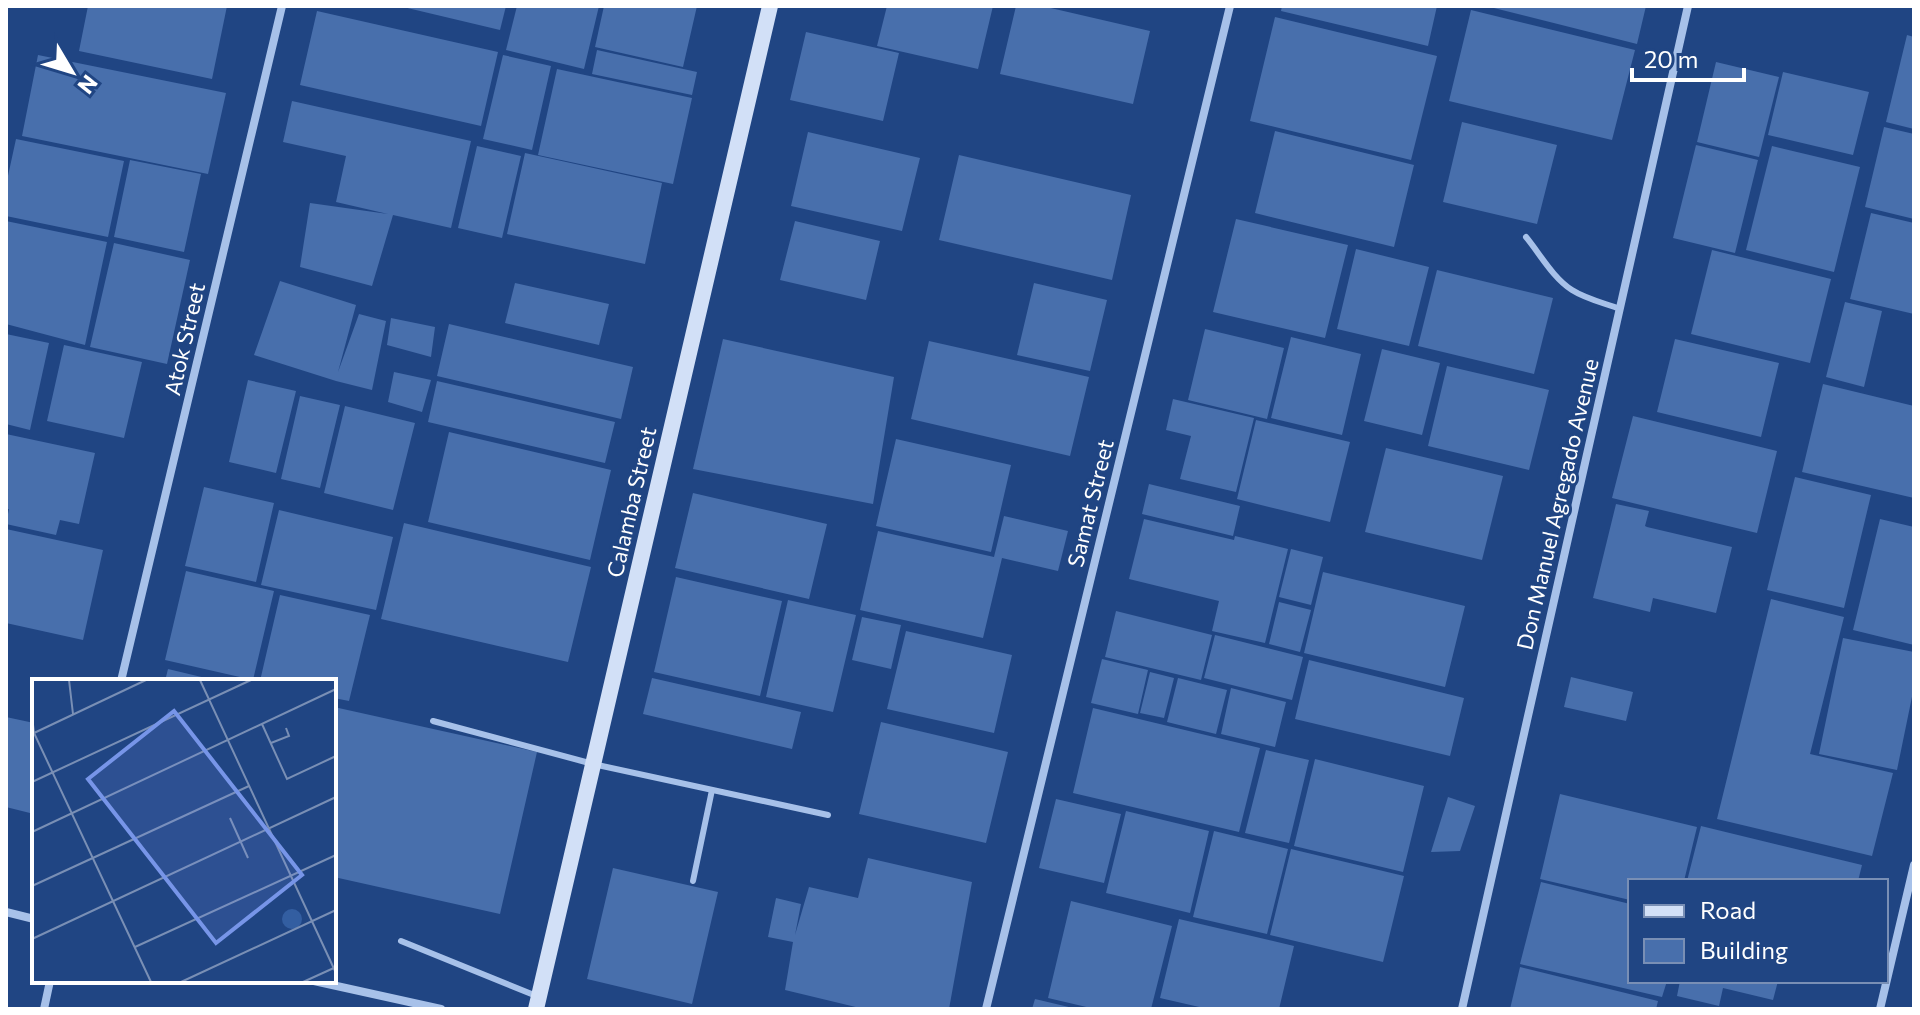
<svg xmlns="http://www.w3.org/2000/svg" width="1920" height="1015" font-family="Commissioner,sans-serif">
<rect width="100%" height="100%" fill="#204583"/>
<path fill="#486fac" d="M88 6H227L212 79 79 51Z
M399 6H506L500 30Z
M517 6H599L584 69 506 50Z
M604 6H697L683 67 595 47Z
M887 6H993L978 69 877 46Z
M1016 6H1042L1150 31 1133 104 1000 74Z
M1282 6H1437L1428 46 1281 11Z
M1486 6H1646L1637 44Z
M1471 10 1635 50 1612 140 1449 101Z
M317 11 498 52 481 126 300 85Z
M1275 17 1437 56 1411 160 1250 121Z
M806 32 899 53 883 121 790 100Z
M1907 35 1914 37V129L1886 122Z
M597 50 697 72 692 95 592 74Z
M38 55 226 93 208 174 22 136Z
M503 55 551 66 532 150 483 139Z
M1716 62 1779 77 1759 157 1697 142Z
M557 69 692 98 673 184 538 155Z
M1783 72 1869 92 1853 155 1768 135Z
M292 101 471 141 451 228 393 215 372 286 300 267 310 203 388 214 336 202 346 156 283 142Z
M1462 122 1557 145 1537 224 1443 202Z
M1884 127 1914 134V219L1865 207Z
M1275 131 1414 165 1394 247 1255 213Z
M808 132 920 158 902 231 791 206Z
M16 139 124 161 108 237 6 216V185Z
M1696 145 1758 160 1735 253 1673 238Z
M477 146 521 156 502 238 458 228Z
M1772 146 1860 167 1834 272 1746 250Z
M525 153 662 183 645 264 507 234Z
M959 155 1131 195 1112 280 939 240Z
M130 160 201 174 184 252 114 237Z
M1871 213 1914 223V314L1850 299Z
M1236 219 1348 245 1325 338 1213 312Z
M6 221 107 242 85 345 6 324Z
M795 221 880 241 866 300 780 280Z
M114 243 190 260 167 364 90 347Z
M1356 249 1429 267 1409 346 1337 329Z
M1712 250 1831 279 1810 363 1691 334Z
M1437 270 1553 298 1534 374 1418 346Z
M280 281 356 305 338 372 359 314 386 321 372 390 336 381 254 355Z
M515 283 609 304 599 345 505 323Z
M1034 283 1107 300 1090 371 1017 355Z
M1845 302 1882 311 1864 387 1826 377Z
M391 318 435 327 431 357 387 345Z
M449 324 633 367 621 419 437 376Z
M1205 329 1284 348 1267 419 1188 400Z
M6 334 49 343 30 430 6 424Z
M1291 337 1361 354 1342 435 1271 418Z
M723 339 894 377 873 504 693 469Z
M1675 339 1779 363 1761 437 1657 412Z
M929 341 1089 377 1070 456 911 419Z
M64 345 142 362 124 438 47 421Z
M1382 349 1440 363 1422 435 1364 421Z
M1447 366 1549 390 1529 470 1428 446Z
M394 372 431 380 422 412 388 402Z
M248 380 296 391 276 473 229 462Z
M437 381 615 422 605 463 428 422Z
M1823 384 1914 406V498L1802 472Z
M300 396 340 405 320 488 281 479Z
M1173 399 1254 418 1236 492 1180 479 1191 436 1166 430Z
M345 406 415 423 393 510 324 493Z
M1633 416 1777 451 1757 533 1612 498Z
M1256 420 1350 442 1330 522 1237 499Z
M449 432 611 470 590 560 428 522Z
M6 434 95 453 79 524 60 520 56 535 6 524 9 509H6Z
M896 439 1011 465 991 552 876 526Z
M1386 448 1503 476 1482 560 1365 532Z
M1795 477 1871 495 1844 608 1767 590Z
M1149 484 1240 506 1233 536 1142 514Z
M204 487 274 503 256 582 185 566Z
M693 493 827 524 809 599 675 568Z
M1616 504 1649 511 1645 526 1647 527 1732 547 1716 613 1653 598 1650 612 1593 598Z
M279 510 393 537 376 610 261 585Z
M1004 516 1068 531 1058 571 1002 558 983 638 860 610 878 531 994 557Z
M1144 519 1234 540 1235 536 1288 549 1265 643 1212 631 1219 601 1129 579Z
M1880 519 1914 527V645L1853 630Z
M404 523 591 567 568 662 381 619Z
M6 529 103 550 83 640 6 623Z
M1291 549 1323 557 1311 605 1279 597Z
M186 571 274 591 253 680 165 660Z
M1323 572 1465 606 1445 687 1304 653Z
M676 577 782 601 760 696 654 672Z
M280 595 370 615 349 701 334 698V681H260Z
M1771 599 1844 617 1810 754 1893 773 1872 856 1717 819Z
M788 600 856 615 833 712 766 697Z
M1279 602 1311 610 1300 652 1269 644Z
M1116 611 1212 635 1201 680 1105 657Z
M862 617 901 625 891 669 852 660Z
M906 631 1012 655 994 733 887 709Z
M1215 635 1303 657 1292 700 1204 678Z
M1843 638 1914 652V687L1897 770 1819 754Z
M1102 659 1148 670 1138 714 1091 703Z
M1309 660 1464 698 1450 756 1295 719Z
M168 669 214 680V681H165Z
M1150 672 1174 678 1164 718 1140 713Z
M1571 677 1633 692 1626 721 1564 707Z
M652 678 801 712 792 749 643 714Z
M1178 678 1227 690 1216 734 1167 722Z
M1231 688 1286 702 1275 747 1221 734Z
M334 707 537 752 500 914 334 877Z
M1093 708 1260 748 1239 832 1073 793Z
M6 717 34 723V814L6 807Z
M881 722 1008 752 986 843 859 814Z
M1266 750 1309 760 1289 843 1245 833Z
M1315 759 1424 786 1403 872 1294 846Z
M1560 794 1697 827 1684 881H1630V900L1540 879Z
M1448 797 1475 806 1460 851 1431 852Z
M1056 799 1121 814 1104 883 1039 868Z
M1126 811 1209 831 1190 913 1106 893Z
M1701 826 1862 865 1858 881H1687Z
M1214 831 1288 849 1267 934 1193 917Z
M1291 849 1404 876 1383 962 1270 935Z
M868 858 972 882 949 1009H864L785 990 793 942 768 937 776 898 801 904 795 935 809 887 858 898Z
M613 868 718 892 692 1004 587 979Z
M1541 882 1630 904V981H1667L1662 997 1520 964Z
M1071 901 1172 926 1151 1009H1095L1048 998Z
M1179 919 1294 946 1279 1009H1208L1160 998Z
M1520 967 1658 1001 1656 1009H1510Z
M1680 981H1778L1773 1000 1723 988 1719 1006 1677 996Z
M1035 999 1073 1008V1009H1032Z"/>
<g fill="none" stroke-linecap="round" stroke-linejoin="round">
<path stroke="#a7c1e9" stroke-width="6" d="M1526 237C1540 254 1553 278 1572 290 1586 299 1604 303 1620 309
M433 721 593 764 828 815
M693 881 712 790
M401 941 539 997"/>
<path stroke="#a7c1e9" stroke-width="8" d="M121 681 282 6
M6 912 34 919
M314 981 441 1009
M44 1009 50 981
M986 1009 1230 6
M1462 1009 1688 6
M1880 1009 1914 865"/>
<path stroke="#d2e0f7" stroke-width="16" d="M536 1009 770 6"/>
</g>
<g text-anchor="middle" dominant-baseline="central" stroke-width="6" stroke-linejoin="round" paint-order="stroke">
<g font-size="22" fill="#fff" stroke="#204583">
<text transform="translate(184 339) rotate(-77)">Atok Street</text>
<text transform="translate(631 502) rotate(-77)">Calamba Street</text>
<text transform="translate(1090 503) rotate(-76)">Samat Street</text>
<text transform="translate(1557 504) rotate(-77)">Don Manuel Agregado Avenue</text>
</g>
</g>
<g transform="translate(32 679)">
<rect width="304" height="304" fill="#204583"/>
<path d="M250 240a10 10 0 1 1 20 0a10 10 0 1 1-20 0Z" fill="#335ea1"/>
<path fill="none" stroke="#798fb5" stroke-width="2" d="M37 1 41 35M168 1 304 294M0 37 2 54 119 303M230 45 255 100 304 77V68M2 54 114 1M239 64 257 57 254 49M0 103 219 1M198 139 216 179M0 153 304 10M0 207 217 107M0 260 304 118M103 268 304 176M149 303 304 231M271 303 304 288"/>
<path fill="#7795e8" fill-opacity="0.15" stroke="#7795e8" stroke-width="4" d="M142 32 270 196 184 264 56 100Z"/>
<rect width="304" height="304" fill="none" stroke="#fff" stroke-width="4"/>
</g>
<rect width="1920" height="1015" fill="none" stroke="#ffffff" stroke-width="16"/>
<rect x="1628" y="879" width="260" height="104" fill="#204583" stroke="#798fb5" stroke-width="2"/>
<rect x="1644" y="905" width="40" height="12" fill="#d2e0f7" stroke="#798fb5" stroke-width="2"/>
<text x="1700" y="919" font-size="24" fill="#ffffff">Road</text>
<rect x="1644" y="939" width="40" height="24" fill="#486fac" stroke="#798fb5" stroke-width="2"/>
<text x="1700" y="959" font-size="24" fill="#ffffff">Building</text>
<g transform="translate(72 72) rotate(128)" stroke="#204583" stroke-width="6" paint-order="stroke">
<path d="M0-6L14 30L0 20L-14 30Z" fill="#ffffff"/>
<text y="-12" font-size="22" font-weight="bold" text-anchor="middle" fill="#ffffff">N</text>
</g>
<path d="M1632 68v12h112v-12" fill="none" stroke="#ffffff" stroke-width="4"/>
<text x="1644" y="68" font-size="24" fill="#ffffff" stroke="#204583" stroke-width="6" paint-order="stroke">20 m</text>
</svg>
